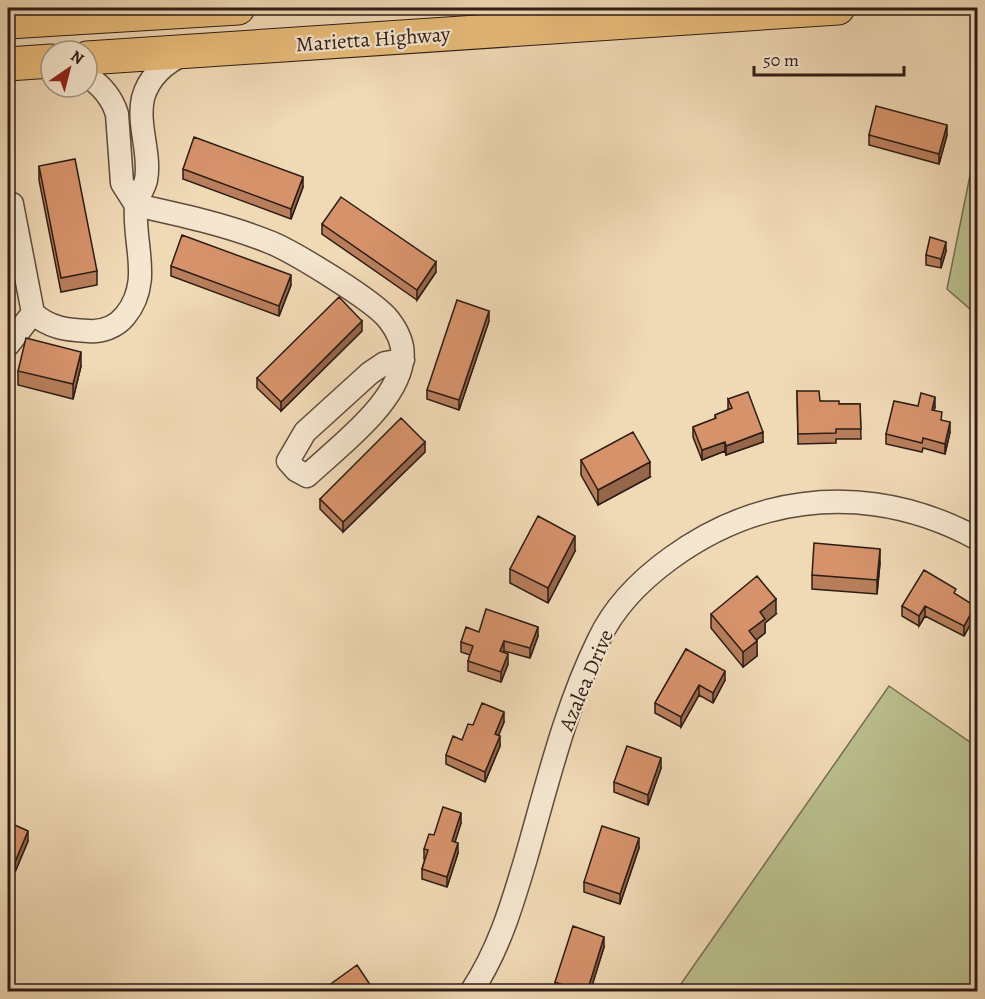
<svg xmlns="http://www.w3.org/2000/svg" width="985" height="999" font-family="Alegreya,serif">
<rect width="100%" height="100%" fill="#f0d9b5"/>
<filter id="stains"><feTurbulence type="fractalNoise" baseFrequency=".00333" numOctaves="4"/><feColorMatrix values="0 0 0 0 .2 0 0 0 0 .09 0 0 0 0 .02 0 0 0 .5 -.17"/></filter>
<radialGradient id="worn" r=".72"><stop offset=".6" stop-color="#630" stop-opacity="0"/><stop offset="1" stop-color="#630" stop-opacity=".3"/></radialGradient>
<path fill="#babf8d" stroke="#746e52" stroke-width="1.5" d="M977 141V315L947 289Z
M889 686 977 747V991H676Z"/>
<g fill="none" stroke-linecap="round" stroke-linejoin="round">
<defs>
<path id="minor" d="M87 76C101 85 112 98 117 114L122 183 136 205
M8 205 12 204 33 313C49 328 67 330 88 331 102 332 116 327 125 316 153 282 133 245 136 206 137 197 144 189 146 180 151 154 137 125 143 98 149 76 166 62 186 53
M136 205C181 215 228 225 272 243 295 253 375 301 389 320 399 333 405 346 402 362 395 405 338 447 307 476L296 470 288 461 305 432 370 373 385 363 403 360
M8 345 33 313
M471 992C499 950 512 905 526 858 547 785 565 708 599 639 628 578 704 528 768 511 840 492 912 503 978 539"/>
<path id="trunk" d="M8 22 238 8
M87 58 838 8
M8 64 51 61"/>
</defs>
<use href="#minor" stroke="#5e4c3e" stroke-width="25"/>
<use href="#trunk" stroke="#2d1d16" stroke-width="35"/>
<use href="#minor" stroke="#f5e6cf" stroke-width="22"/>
<use href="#trunk" stroke="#e8bc7a" stroke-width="33"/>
</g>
<path fill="#b87e5c" stroke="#2d1d16" stroke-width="1.5" d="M869 135H947L939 164 869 145Z
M39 166 97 271V285L61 292 39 180Z
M183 169 303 187 291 219 183 179Z
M322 224 436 272 417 300 322 234Z
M946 251 941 268 926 265V255Z
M171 266 291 285 279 316 171 276Z
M489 321 459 410 427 399V390Z
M362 331 281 411 257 388V378Z
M81 366 73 399 18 385V371Z
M797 391 820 401 839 404H860L861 439H836V443L798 444Z
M728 399 763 442 726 455 725 451 702 460 693 437V427L715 419V415L728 410Z
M918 406 935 407 934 410 950 432 945 454 923 448 922 452 886 444V434Z
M425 452 343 532 320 509V499Z
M581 460 650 477 598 505 581 475Z
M575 551 548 603 510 583V569Z
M880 563 877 594 812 589V575Z
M956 595 975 616 964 636 925 616 919 626 902 616V606Z
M711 614H776L765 623V633L756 640 757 656 743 667 711 628Z
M479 632 538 636 530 658 504 651 503 652 508 664 501 682 468 671V661L470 655 461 652V642Z
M686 649 725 680 713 703 699 695 681 727 655 713V703Z
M504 722 498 736 500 746 485 782 446 764V755L462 740 473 725Z
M661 768 648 805 614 792V782Z
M8 822 28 841 15 872 8 868Z
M461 823 455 842 458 853 447 887 422 879V869L425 859H424V849L434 835Z
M639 848 620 904 584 892V882Z
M604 947 590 992H555V982Z"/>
<path fill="#96664b" stroke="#2d1d16" stroke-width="1.5" d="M947 125V135L939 164V154Z
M303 177V187L291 219V209Z
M946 242V251L941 268V259Z
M436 262V272L417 300V290Z
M291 275V285L279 316V306Z
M489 311V321L459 410V400Z
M362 321V331L281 411V402Z
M81 352V366L73 399V384Z
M935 397V407L932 420V410Z
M950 422V432L945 454V444Z
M763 432V442L726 455V446Z
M425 442V452L343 532V522Z
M725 442V451L702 460V450Z
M650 462V477L598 505V490Z
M575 536V551L548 603V588Z
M880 549V563L877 594V580Z
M776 599V614L765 623V633L749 646V631L760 612Z
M925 606V616L919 626V616Z
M975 606V616L964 636V626Z
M538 627V636L530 658V648Z
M504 641V651L500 661V651Z
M757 641V656L743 667V652Z
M508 654V664L501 682V672Z
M725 671V680L713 703V693Z
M699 685V695L681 727V717Z
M504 712V722L495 744V734Z
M500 736V746L485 782V772Z
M661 758V768L648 805V795Z
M461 813V823L452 851V841Z
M28 831V841L15 872V862Z
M639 838V848L620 904V894Z
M458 843V853L447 887V877Z
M604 937V947L590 992H587Z"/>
<path fill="#d6926b" stroke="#2d1d16" stroke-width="1.5" d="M876 106 947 125 939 154 869 135Z
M194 137 303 177 291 209 183 169Z
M75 159 97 271 61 278 39 166Z
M341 197 436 262 417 290 322 224Z
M182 235 291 275 279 306 171 266Z
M930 237 946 242 941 259 926 255Z
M339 297 362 321 281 402 257 378Z
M457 300 489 311 459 400 427 390Z
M26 338 81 352 73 384 18 371Z
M797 391H819L820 401H839V404H860L861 429H836V433L798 434Z
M748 392 763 432 726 446 725 442 702 450 693 427 716 418 715 415 732 408 728 399Z
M921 393 935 397 932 410 942 412 941 420 950 422 945 444 923 438 922 443 886 434 894 401 918 406Z
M401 418 425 442 343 522 320 499Z
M633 432 650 462 598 490 581 460Z
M538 516 575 536 548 588 510 569Z
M814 543 880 549 877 580 812 575Z
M924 570 956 589 954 593 975 606 964 626 925 606 919 616 902 606Z
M757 576 776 599 760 612 765 619 749 631 757 641 743 652 711 614Z
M486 609 538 627 530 648 504 641 500 651 508 654 501 672 468 661 473 646 461 642 466 627 479 632Z
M686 649 725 671 713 693 699 685 681 717 655 703Z
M482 703 504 712 495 734 500 736 485 772 446 755 453 736 462 740 468 724 473 725Z
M627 746 661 758 648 795 614 782Z
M443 807 461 813 452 841 458 843 447 877 422 869 428 850 424 849 429 834 434 835Z
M8 822 28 831 15 862 8 859Z
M602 826 639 838 620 894 584 882Z
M573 926 604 937 587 992H582L555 982Z
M357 965 375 992H332L328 986Z"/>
<g text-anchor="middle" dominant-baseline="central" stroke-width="4.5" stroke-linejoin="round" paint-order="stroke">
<g font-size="21" fill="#2d1d16" stroke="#f5e6cf">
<text transform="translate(373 39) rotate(-4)">Marietta Highway</text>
<text transform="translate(586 680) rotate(-67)">Azalea Drive</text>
</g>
</g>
<rect width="985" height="999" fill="none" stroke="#f0d9b5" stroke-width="30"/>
<rect x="9" y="9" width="967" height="981" fill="none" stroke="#2d1d16" stroke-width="3"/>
<rect x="15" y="15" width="955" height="969" fill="none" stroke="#2d1d16" stroke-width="1.5"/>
<g transform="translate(69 69) rotate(35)"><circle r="28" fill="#f5e6cf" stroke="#a59685" stroke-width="1.5"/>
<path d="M0-4.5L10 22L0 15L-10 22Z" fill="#8f2418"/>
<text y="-9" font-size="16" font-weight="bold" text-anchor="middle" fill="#2d1d16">N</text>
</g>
<path d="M754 66v9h150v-9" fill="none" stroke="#2d1d16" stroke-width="3"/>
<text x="763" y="66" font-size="18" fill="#2d1d16" stroke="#f5e6cf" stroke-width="4.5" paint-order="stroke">50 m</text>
<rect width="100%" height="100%" filter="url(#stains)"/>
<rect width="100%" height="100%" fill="url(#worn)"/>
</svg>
